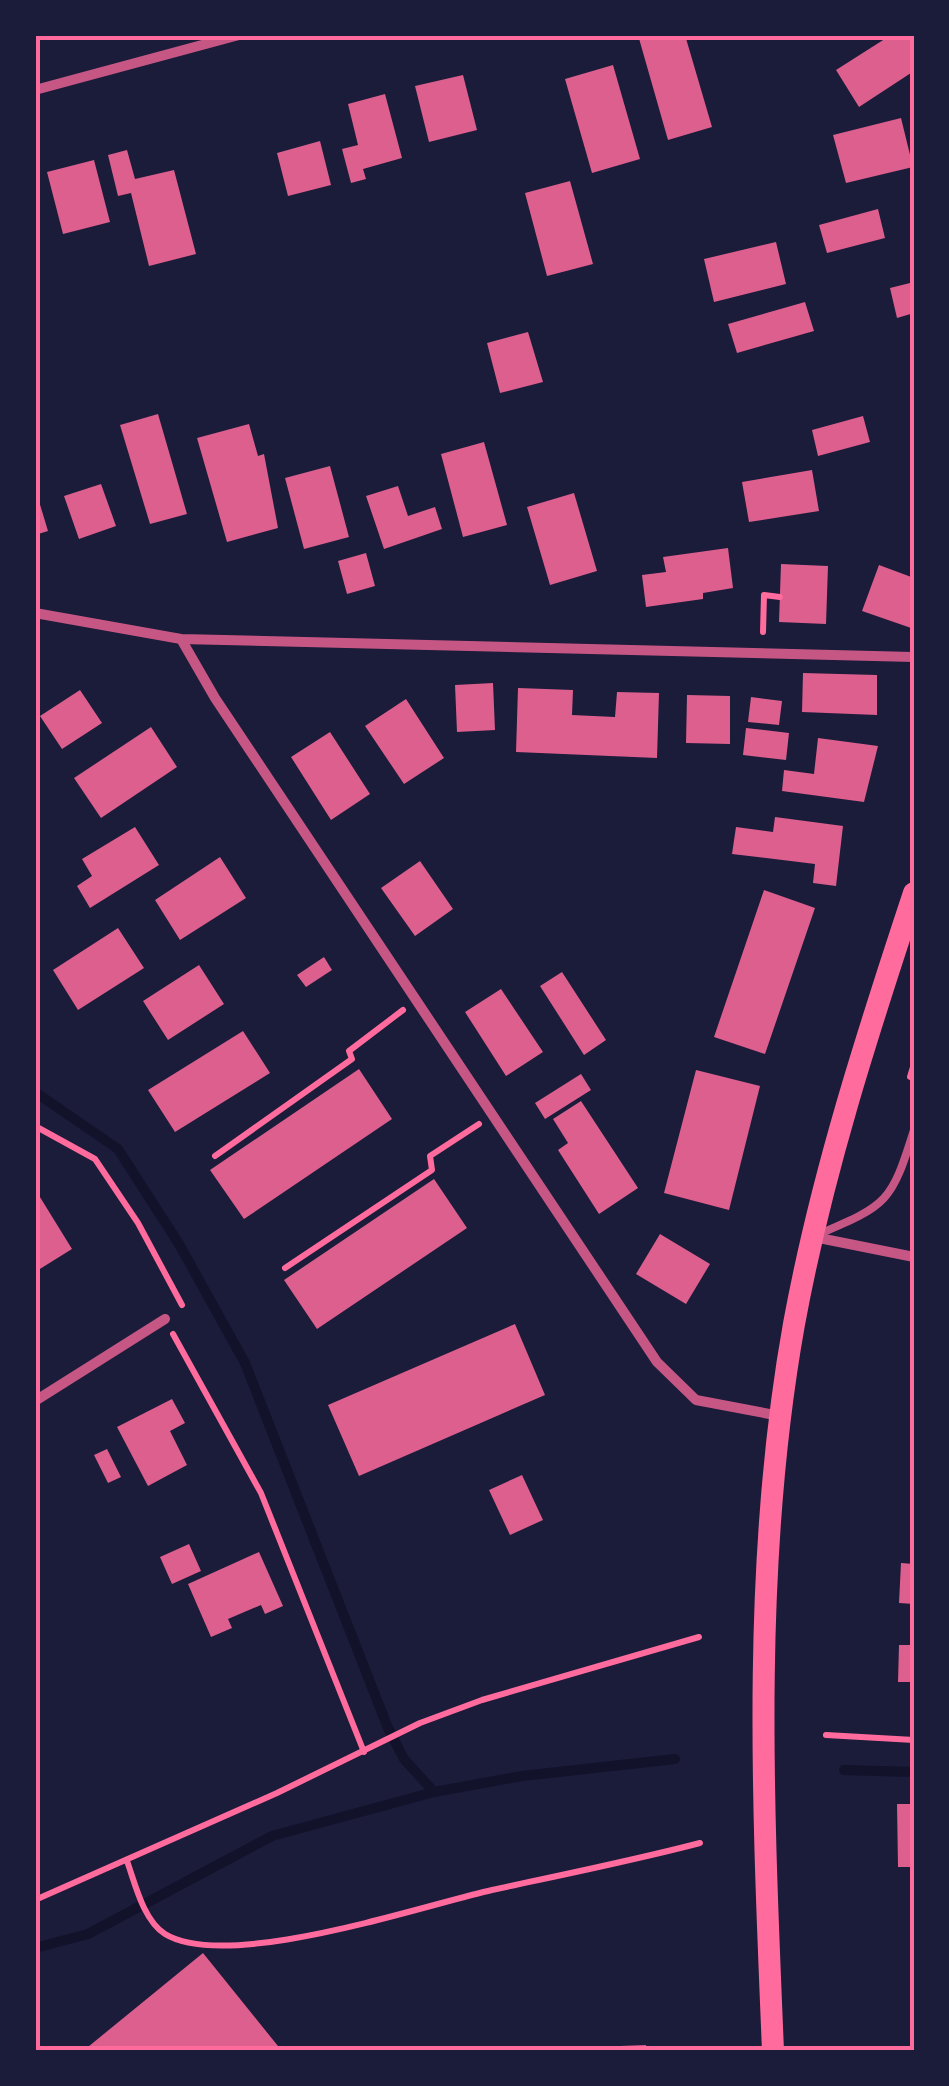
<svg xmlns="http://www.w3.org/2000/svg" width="949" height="2086" font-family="'Alegreya Sans',sans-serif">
<rect width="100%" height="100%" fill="#1b1b3a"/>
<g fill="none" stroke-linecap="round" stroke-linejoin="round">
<path stroke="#12122b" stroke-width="10" d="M35 1092 118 1149 179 1244 245 1363 388 1728 404 1759 434 1792
M844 1770 914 1772
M35 1948 88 1934 272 1836 434 1792 522 1776 675 1759"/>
</g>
<path fill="#dd5f8e" d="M638 35H685L712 127 668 140Z
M891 35H914V71L859 107 836 70Z
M613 65 640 159 592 173 565 79Z
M463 75 477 130 429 142 415 86Z
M385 94 402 158 363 169 366 179 351 183 342 149 358 145 348 104Z
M901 118 913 167 846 183 833 135Z
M320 141 331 185 288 196 277 153Z
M127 150 135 179 174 170 196 254 149 266 131 193 118 196 108 155Z
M94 160 110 222 63 234 47 172Z
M570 181 593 264 547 276 525 193Z
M878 209 885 238 827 253 819 225Z
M776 242 786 284 714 302 704 259Z
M914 282V313L897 318 890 288Z
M805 302 814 331 737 353 728 324Z
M528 332 543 382 500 393 487 343Z
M158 414 187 514 150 524 120 425Z
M863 416 870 442 818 456 812 430Z
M249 424 258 456 264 454 278 528 227 542 197 438Z
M484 442 507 525 463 537 441 454Z
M330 466 349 537 304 549 285 478Z
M812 470 819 511 749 522 742 482Z
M101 484 116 526 79 539 64 496Z
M398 486 408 516 435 507 442 529 384 549 366 496Z
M35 488 48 531 35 535Z
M574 493 597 571 550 585 527 507Z
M728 548 733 588 703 593V599L646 607 642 575 666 572 663 557Z
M366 553 375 586 347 594 338 561Z
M781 564 828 566 826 624 779 622Z
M879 565 914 578V629L862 611Z
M803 673 877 675V715L802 712Z
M493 683 495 730 457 732 455 685Z
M518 688 573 690 572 715 615 717 617 692 659 693 657 758 516 752Z
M80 690 102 723 62 749 40 716Z
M687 695 730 696V744L686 743Z
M751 697 782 701 779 725 748 722Z
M406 699 444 758 404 784 365 726Z
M151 727 177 767 101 818 74 778Z
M746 728 789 733 786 760 743 755Z
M330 732 370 794 331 820 291 757Z
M818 738 878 746 864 802 782 791 784 770 814 774Z
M775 817 843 826 836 886 813 883 815 864 732 854 736 827 773 832Z
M135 827 159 865 90 908 77 886 92 876 82 859Z
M220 857 246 898 180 940 155 900Z
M420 861 453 909 415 936 381 888Z
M764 890 815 908 765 1054 714 1037Z
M118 928 144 968 78 1010 53 970Z
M324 957 332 970 306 987 297 975Z
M199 965 224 1004 168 1040 143 1001Z
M562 972 606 1040 584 1055 540 986Z
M501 989 543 1052 506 1076 465 1012Z
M243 1031 270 1073 175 1132 148 1090Z
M359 1069 392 1119 244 1219 210 1170Z
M696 1070 760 1086 729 1210 664 1193Z
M581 1074 591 1090 545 1119 535 1103Z
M581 1101 638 1188 599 1214 558 1150 568 1143 553 1119Z
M434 1179 467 1228 317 1329 284 1280Z
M35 1189 72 1249 35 1272Z
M660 1234 710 1264 686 1304 636 1274Z
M515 1324 545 1395 359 1476 328 1405Z
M172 1399 185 1423 170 1431 187 1465 148 1486 117 1427Z
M107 1449 121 1477 108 1483 94 1455Z
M522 1475 543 1520 510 1535 489 1490Z
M189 1544 201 1571 172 1584 160 1557Z
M259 1552 283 1606 265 1614 261 1605 228 1619 232 1628 211 1637 188 1584Z
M901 1563 914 1564V1604L899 1603Z
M899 1645H914V1682H898Z
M897 1804H914V1867H898Z
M203 1953 282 2051H83Z
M646 2045 647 2051H566V2048Z"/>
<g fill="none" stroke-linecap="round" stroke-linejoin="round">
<path stroke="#ff6b9d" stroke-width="6" d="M763 632 764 595 780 597
M910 1077 914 1064
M35 1126 95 1159 138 1223 182 1305
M215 1156 352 1059 349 1051 403 1010
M285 1268 432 1170 430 1156 479 1124
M173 1334 261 1493 364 1752
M826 1735 914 1740
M127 1861C135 1883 143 1920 165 1934 227 1972 421 1906 492 1890 561 1875 631 1861 700 1843
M35 1900 277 1793 420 1723 482 1700 699 1637"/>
<path stroke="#c65784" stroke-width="8" d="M817 1235C887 1205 891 1204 914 1130"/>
<path stroke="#c65784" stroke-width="10" d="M35 90 239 35
M35 613 181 639 215 698 657 1362 696 1400 780 1416
M181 639 914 657
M814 1237 914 1257
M35 1401 165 1319"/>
<path stroke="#ff6b9d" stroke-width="22" d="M773 2051C763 1809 751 1564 794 1324 821 1177 867 1035 914 893"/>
</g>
<rect width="949" height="2086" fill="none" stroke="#1b1b3a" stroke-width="75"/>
<rect x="38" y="38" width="874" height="2010" fill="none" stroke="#ff6b9d" stroke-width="4"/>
</svg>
